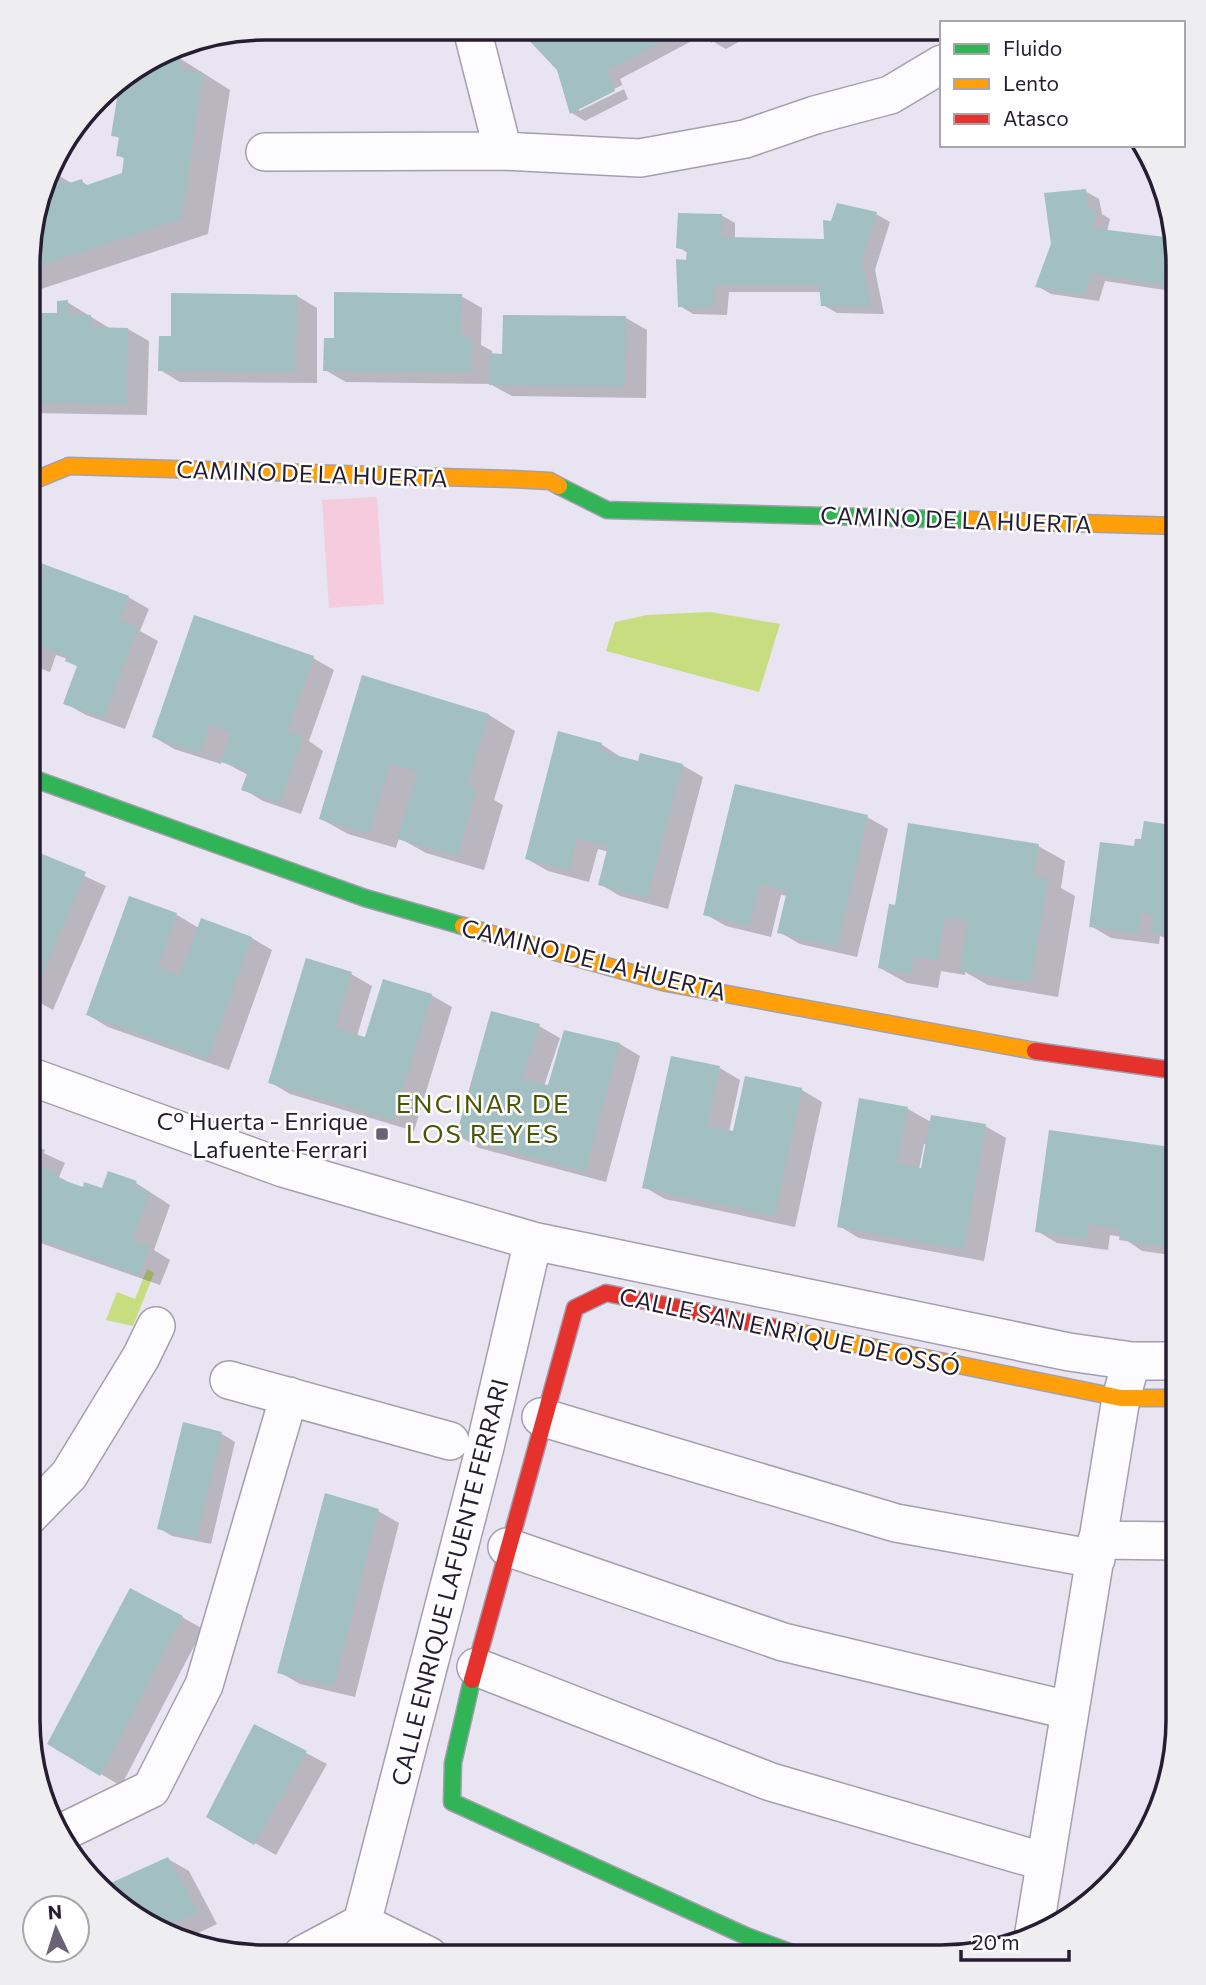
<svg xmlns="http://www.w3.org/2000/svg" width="1206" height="1985" font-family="Commissioner,sans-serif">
<rect width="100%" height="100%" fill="#e8e4f1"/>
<path fill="#f4ccdd" d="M377 497 384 604 329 608 322 500Z"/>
<path fill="#c8dc80" d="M710 612 780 624 759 692 606 651 615 622 647 615Z
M147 1269 154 1273 133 1326 106 1320 117 1292 135 1299Z"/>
<path fill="#0003" fill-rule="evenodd" d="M529 29H753L755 33 726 49 712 41 707 33 620 79 628 99 585 121 572 113 559 69 524 34ZM622 85 624 89 579 111V107Z
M181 59 230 90 208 234 35 291 30 288V235L47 179 58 175 73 184 81 181 89 186 123 175 125 159 118 155 121 139 113 135Z
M1085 191 1099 199 1102 214 1110 219 1107 231 1173 240 1178 265V292L1105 281 1099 301 1051 294 1037 286Z
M838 205 876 214 890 222 875 270 884 314 837 313 823 305 821 292H729L727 315 693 314 680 306 688 253 678 247 721 215 735 223V239L826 241Z
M297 296 317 308V383L180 382 160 370 173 338Z
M461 296 482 308 481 345 492 351V355H504L626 318 647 330 646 398 512 396 490 384 346 382 325 370 335 339Z
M67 302 111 329H128L149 341 147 415 30 413V330L37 331 59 315Z
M30 561 128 597 149 609 140 631 158 641 125 729 86 715 65 703 78 667 68 659 56 655 50 672 39 668 29 688Z
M313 658 334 670 309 741 323 751 301 814 263 801 243 789 248 775 222 761 221 764 174 749 154 737Z
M363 678 489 715 515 731 494 800 503 805 484 870 426 853 399 838 396 848 348 834 321 819Z
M601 744 622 758 639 763 682 765 703 777 668 909 620 896 600 884 609 852 598 849 589 882 548 871 527 859Z
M867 817 888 829 857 957 800 944 779 932 788 896 781 895 771 937 726 926 705 914Z
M1178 828V944L1160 936 1159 944 1111 938 1091 926 1135 848Z
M1038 846 1065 861 1061 888 1075 896 1058 997 988 985 965 972V975L941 971 938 988 907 983 880 968 896 907Z
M31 851 106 886 53 1010 29 997Z
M130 898 177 915 199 928 252 938 272 950 229 1070 108 1027 88 1015Z
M351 974 372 986 357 1036 367 1039 431 995 452 1007 414 1131 290 1094 270 1082Z
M539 1026 560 1038 544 1086 549 1087 565 1032 620 1044 640 1056 606 1182 479 1148 459 1136Z
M720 1068 740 1080 729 1132 734 1133 802 1090 822 1102 795 1227 665 1199 644 1187Z
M860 1100 908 1109 931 1122 985 1126 1006 1138 984 1261 859 1238 839 1226ZM924 1144 927 1145 922 1170 919 1169Z
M29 1146 65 1163 59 1177 76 1186 103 1191 109 1173 136 1183 170 1205 154 1250 170 1260 160 1285 29 1239Z
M1178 1149V1256L1142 1251 1122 1237 1110 1235 1108 1250 1057 1243 1037 1231Z
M28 1385 37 1399 28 1404Z
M185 1424 222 1434 235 1442 211 1544 172 1536 159 1528Z
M378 1511 399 1523 355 1697 300 1684 279 1672Z
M182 1617 203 1629 121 1786 49 1743Z
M255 1726 327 1764 276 1855 208 1816Z
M168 1859 189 1871 217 1924 190 1937 121 1908 105 1887Z"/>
<path fill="#a2bfc1" d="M527 29H579L581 32 587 29H686L607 71 615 91 570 114 557 70 522 33Z
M703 29H734L711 43Z
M161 54 181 57 180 69 203 73 181 219 30 269V235L47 177 59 173 63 185 82 179 84 186 122 173 124 157 116 156 119 137 111 136 120 80Z
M1086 189 1089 209H1097L1092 228 1173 238 1178 287 1091 274 1085 295 1035 287 1051 244 1044 193Z
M837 203 877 212 862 261 871 307 821 306 819 285H715L713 308 678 307 676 259 686 260 687 250 676 248 678 213 722 214V237L824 239 823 220 831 221Z
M334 292 462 294 461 337H472L471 373 323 371 324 338H334Z
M171 293 297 295 296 372 158 371 159 336H171Z
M68 300 67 314 91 315V327L128 328 127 404 30 403V329H35L36 313H57V301Z
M503 315 626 316 625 387 489 385 490 353 502 354Z
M30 559 129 596 119 620 138 628 104 718 63 704 77 666 65 661 67 656 35 645 29 659Z
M194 615 314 656 288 731 303 737 280 803 241 790 248 771 221 762 231 732 210 724 200 754 152 737Z
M362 675 489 714 467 785 477 788 457 856 397 839 418 772 390 764 369 834 319 819Z
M558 731 602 743 600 751 638 761 640 753 683 764 647 898 598 885 608 846 577 838 569 871 525 859Z
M735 784 868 815 837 947 777 933 787 891 760 884 750 926 703 915Z
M1144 821 1178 826V936L1151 932 1153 915 1141 913 1138 933 1089 927 1100 842 1134 846 1135 839H1141Z
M908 823 1039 844 1033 877 1048 879 1031 983 960 971 968 921 945 917 938 961 914 957 911 974 878 968 889 904 895 905Z
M30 849 86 872 32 1000 29 998Z
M129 896 177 913 158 967 180 976 201 918 252 937 208 1059 86 1015Z
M306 958 352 972 335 1028 365 1037 383 979 432 994 393 1120 268 1083Z
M491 1011 540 1024 522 1079 548 1085 564 1030 620 1043 585 1172 456 1136Z
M671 1056 720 1066 707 1126 733 1131 745 1076 802 1088 775 1216 642 1188Z
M859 1098 908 1107 897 1163 921 1168 931 1115 986 1124 964 1250 837 1227Z
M1049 1130 1178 1148 1167 1247 1119 1240 1121 1229 1089 1224 1087 1239 1035 1232Z
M29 1144 45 1150 38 1166 56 1173 54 1177 83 1187 84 1182 102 1188 108 1171 137 1181 134 1187 150 1192 133 1240 150 1246 139 1275 29 1236Z
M183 1422 222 1432 197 1538 157 1529Z
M325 1493 379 1509 334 1686 277 1673Z
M130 1588 183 1616 100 1776 47 1744Z
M254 1724 307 1751 254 1845 206 1817Z
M168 1857 198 1912 166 1927 121 1908 104 1886Z"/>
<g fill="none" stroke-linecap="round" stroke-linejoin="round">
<defs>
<path id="street" d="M472 29 503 151 640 158 745 139 815 115 890 95 942 64
M265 152 503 151
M29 1076 283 1168 533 1241 1069 1352 1132 1361H1178
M229 1380 450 1441
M541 1417 896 1523 1096 1559
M28 1517 69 1475 141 1357 156 1326
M1097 1540 1178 1541
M507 1547 783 1642 1068 1710
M476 1667 771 1782 1045 1862
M63 1832 151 1789 204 1685 289 1396
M362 1923 485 1447 533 1241
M362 1923 429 1956
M1033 1938 1121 1398 1129 1370
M302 1955 362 1923"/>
<path id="fast" d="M559 486 607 510 971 520
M29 777 365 898 463 926
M472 1680 453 1763 452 1802 746 1936 803 1957"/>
<path id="slow" d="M30 482 69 466 512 479 550 481 559 486
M971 520 1178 526
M463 926 667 983 1035 1051
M787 1330 1121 1398H1178"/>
<path id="jam" d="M1035 1051 1178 1071
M472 1680 575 1308 606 1293 787 1330"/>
</defs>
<use href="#street" stroke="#a49fae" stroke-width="40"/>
<use href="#fast" stroke="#a49fae" stroke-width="19"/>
<use href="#slow" stroke="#a49fae" stroke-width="19"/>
<use href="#jam" stroke="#a49fae" stroke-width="19"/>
<use href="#street" stroke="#fcfbfd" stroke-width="37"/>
<use href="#fast" stroke="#30b455" stroke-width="16"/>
<use href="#slow" stroke="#ff9f0a" stroke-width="16"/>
<use href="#jam" stroke="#e5322d" stroke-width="16"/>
</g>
<rect fill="#696375" stroke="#fff" stroke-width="2.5" x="375" y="1127" width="14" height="14" rx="3.5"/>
<g text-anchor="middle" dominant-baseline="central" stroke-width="5" stroke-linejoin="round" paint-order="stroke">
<g font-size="24" fill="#251d32" stroke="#fff">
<text transform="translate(312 473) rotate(2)">CAMINO DE LA HUERTA</text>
<text transform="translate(956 519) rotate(2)">CAMINO DE LA HUERTA</text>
<text transform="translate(594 959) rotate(14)">CAMINO DE LA HUERTA</text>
<text transform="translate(790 1331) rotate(12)">CALLE SAN ENRIQUE DE OSSÓ</text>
<text transform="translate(449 1582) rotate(-76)">CALLE ENRIQUE LAFUENTE FERRARI</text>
</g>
<g font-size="24" fill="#251d32" stroke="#fff" text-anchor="end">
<text x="368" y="1120">Cº Huerta - Enrique<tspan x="368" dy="28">Lafuente Ferrari</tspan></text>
</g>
<g font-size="26" letter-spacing="2" fill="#4a5806" stroke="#fff">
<text x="483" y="1102">ENCINAR DE<tspan x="483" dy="30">LOS REYES</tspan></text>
</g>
</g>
<path d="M0 0H1206V1985H0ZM265 40H941A225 225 0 0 1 1166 265V1720A225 225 0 0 1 941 1945H265A225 225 0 0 1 40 1720V265A225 225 0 0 1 265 40Z" fill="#eeedef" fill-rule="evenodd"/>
<path fill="none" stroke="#251d32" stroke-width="3.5" d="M265 40H941A225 225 0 0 1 1166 265V1720A225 225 0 0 1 941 1945H265A225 225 0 0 1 40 1720V265A225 225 0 0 1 265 40Z"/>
<rect x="940" y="21" width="245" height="126" fill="#ffffff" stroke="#a8a5ad" stroke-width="2"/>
<rect x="954" y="44" width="35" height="10" fill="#30b455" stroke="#a8a5ad" stroke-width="2"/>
<text x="1003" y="56" font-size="21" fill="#251d32">Fluido</text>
<rect x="954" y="79" width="35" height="10" fill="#ff9f0a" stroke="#a8a5ad" stroke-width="2"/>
<text x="1003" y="91" font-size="21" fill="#251d32">Lento</text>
<rect x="954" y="114" width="35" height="10" fill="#e5322d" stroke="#a8a5ad" stroke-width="2"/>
<text x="1003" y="126" font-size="21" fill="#251d32">Atasco</text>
<g transform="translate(56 1929) rotate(356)"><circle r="33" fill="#ffffff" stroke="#a8a5ad" stroke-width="2"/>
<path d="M0-5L12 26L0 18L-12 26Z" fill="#696375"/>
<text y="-10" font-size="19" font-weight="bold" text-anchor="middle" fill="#251d32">N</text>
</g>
<path d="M961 1950v10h108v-10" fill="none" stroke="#251d32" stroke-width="3.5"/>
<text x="972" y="1950" font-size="21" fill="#251d32" stroke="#ffffff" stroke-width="5" paint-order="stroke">20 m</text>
</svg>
